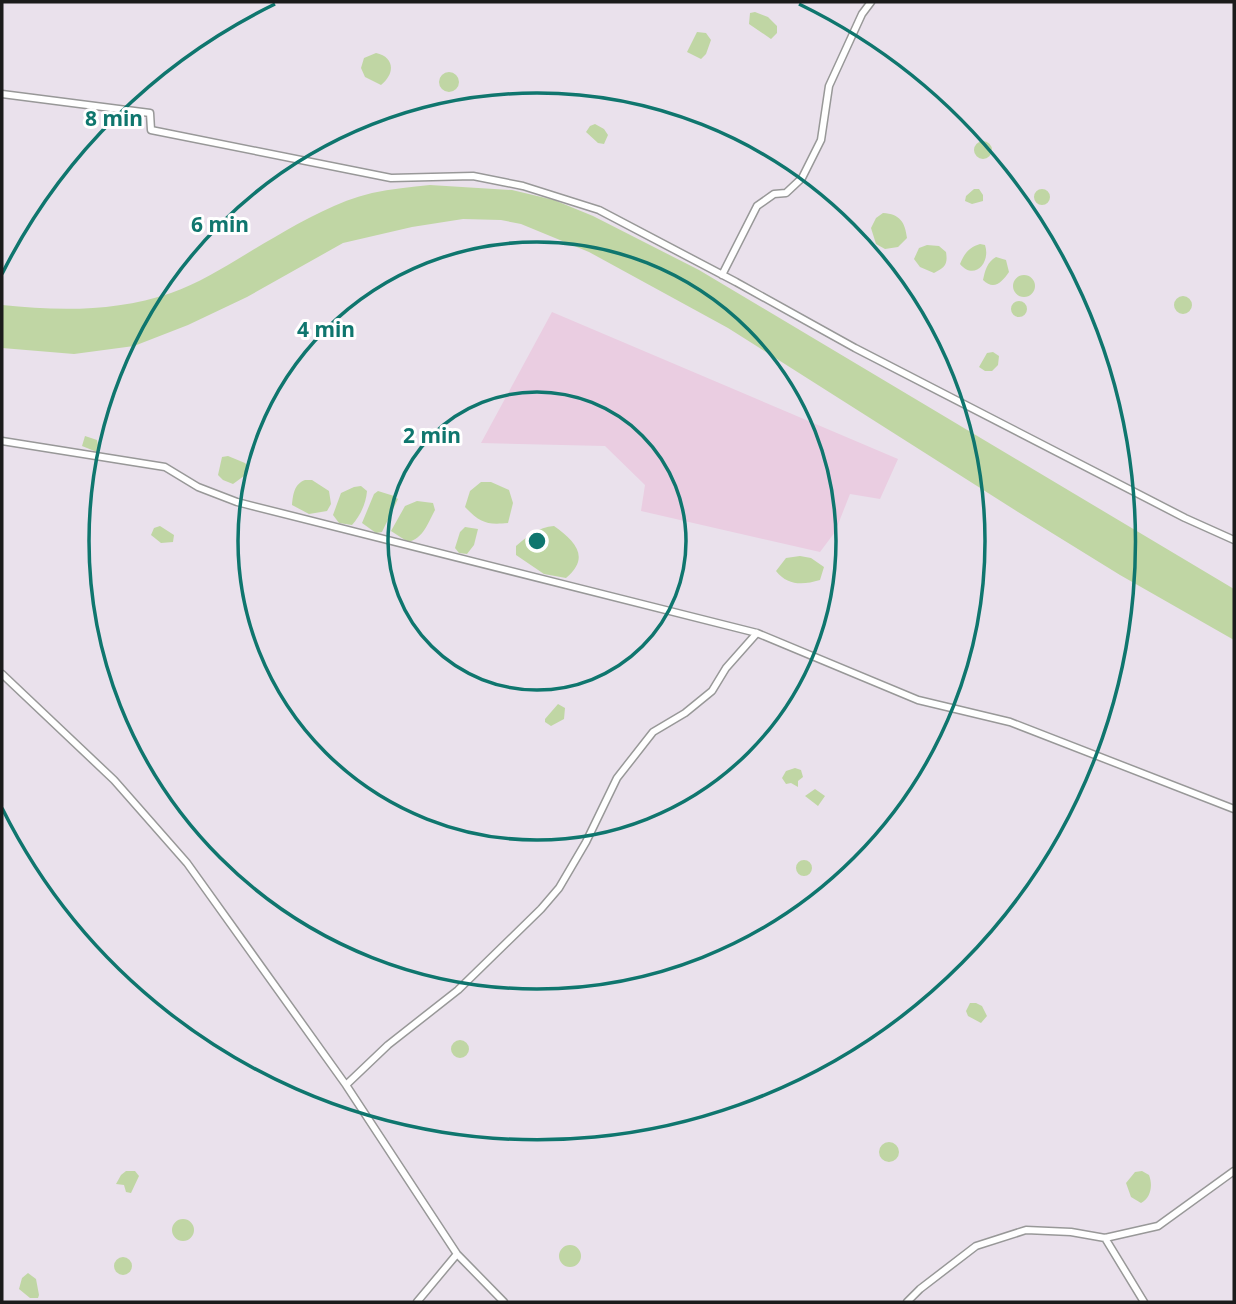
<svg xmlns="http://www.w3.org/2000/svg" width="1236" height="1304" font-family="'Noto Sans',sans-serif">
<rect width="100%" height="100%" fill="#eae1ec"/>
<path fill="#eacde1" d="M552 312 898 459 880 499 850 494 835 532 820 552 641 511 645 485 605 446 481 443Z"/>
<path fill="#c0d6a4" d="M755 12 768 17 777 26V33L771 39 749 24 750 13Z
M697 32 706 33 711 40 706 54 701 59 687 52Z
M376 53C395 57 395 74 381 85L365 77 361 68 364 58Z
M439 82a10 10 0 1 1 20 0a10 10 0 1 1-20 0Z
M595 124 604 129 608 135 604 144 598 143 586 132 590 126Z
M974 150a9 9 0 1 1 18 0a9 9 0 1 1-18 0Z
M430 185 512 190 554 200 593 216 699 270 1234 589V640L1120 575 1018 512 728 328 589 252 521 224 501 220 463 219 412 227 343 243 247 297 188 325 134 346 74 354 2 348V305C59 311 115 312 171 293 208 280 241 256 275 237 304 220 338 201 372 193 391 189 411 187 430 185Z
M974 189H979L983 195V201L972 204 965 201 966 196Z
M1034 197a8 8 0 1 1 16 0a8 8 0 1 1-16 0Z
M883 213C900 214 905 222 907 238L898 247 885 249 876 244 871 228 876 218Z
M980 244 985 245C991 263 974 281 960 264 964 254 969 247 980 244Z
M927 245 939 246 946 252C948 265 945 267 934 273L920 267 914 259 919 248Z
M996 257 1006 260 1009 272C1002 282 994 291 983 280 985 271 987 262 996 257Z
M1013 286a11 11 0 1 1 22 0a11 11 0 1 1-22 0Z
M1174 305a9 9 0 1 1 18 0a9 9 0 1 1-18 0Z
M1011 309a8 8 0 1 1 16 0a8 8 0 1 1-16 0Z
M993 352 999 356 998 365 992 371H985L979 367 987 353Z
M85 436 97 440 99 450 97 452 82 446Z
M228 456 245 463 249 468 244 476 233 484 223 480 218 475 222 457Z
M305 480H312L329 491 331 504 327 511 309 514 292 505C293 495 294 484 305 480Z
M481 482H491L509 490 513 503 508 523C487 525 480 523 465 507L470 491Z
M361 486 367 491C366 504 360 516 352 525L339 523 333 515 341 493 354 487Z
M378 491 394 496 398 499 382 532 376 533 362 523 374 494Z
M417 501 433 503 435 510C428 523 423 539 408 542L391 531 405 506Z
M160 526 174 535 173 542 161 543 151 535 154 528Z
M554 526C575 541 591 557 566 578L544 574 516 555V546C528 536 538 527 554 526Z
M465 527 478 529 474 545 467 554 459 553 455 548 460 532Z
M800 556 811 558 824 567 820 580C803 585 788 586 776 571L786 558Z
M558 704 565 708 564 719 551 726 545 722V719Z
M795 768 801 770 803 777 798 781V787L791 783 786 784 782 778 786 771Z
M815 789 825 796 818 806 805 796Z
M796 868a8 8 0 1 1 16 0a8 8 0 1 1-16 0Z
M970 1003H976L982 1006 987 1016 981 1023 968 1016 966 1011Z
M451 1049a9 9 0 1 1 18 0a9 9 0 1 1-18 0Z
M879 1152a10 10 0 1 1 20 0a10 10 0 1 1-20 0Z
M126 1171H135L139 1176 131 1193 126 1192 124 1185 116 1184 121 1175Z
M1142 1171 1149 1175C1153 1185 1151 1198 1141 1203L1131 1197 1126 1183 1135 1172Z
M172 1230a11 11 0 1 1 22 0a11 11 0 1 1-22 0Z
M559 1256a11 11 0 1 1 22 0a11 11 0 1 1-22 0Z
M114 1266a9 9 0 1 1 18 0a9 9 0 1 1-18 0Z
M28 1273 36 1279 39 1295 38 1298H30L19 1289 22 1278Z"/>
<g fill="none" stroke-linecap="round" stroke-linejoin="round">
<defs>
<path id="minor" d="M2 94 150 113 151 130 391 178 473 176 523 186 599 210 736 282 855 348 1185 518 1234 540
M722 275 757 206 774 194 786 193 802 178 821 140 829 86 862 14 871 2
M2 441 165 467 198 487 237 502 757 633 918 700 1010 722 1234 809
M2 674 114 780 187 863 346 1085 457 1254 504 1302
M346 1085 388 1045 458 990 541 909 559 888 586 842 617 778 653 732 685 713 712 691 726 668 757 633
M1105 1238 1144 1302
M417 1302 457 1254
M907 1302 920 1289 976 1246 1026 1230 1071 1232 1105 1238 1158 1226 1234 1171"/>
</defs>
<use href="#minor" stroke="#989898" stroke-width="9"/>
<use href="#minor" stroke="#fff" stroke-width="6"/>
</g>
<g fill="none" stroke="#0f766e" stroke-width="3.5">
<circle cx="537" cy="541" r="149"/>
<circle cx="537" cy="541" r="299"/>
<circle cx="537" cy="541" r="448"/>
<path d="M2 274A598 598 0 0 1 275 4M799 4A598 598 0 1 1 2 808"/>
</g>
<circle cx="537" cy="541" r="10" fill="#0f766e" stroke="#fff" stroke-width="3.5"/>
<g font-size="21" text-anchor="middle" font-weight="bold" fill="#0f766e" stroke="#fff" stroke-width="6" stroke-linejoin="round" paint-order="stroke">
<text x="114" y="126">8 min</text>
<text x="220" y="232">6 min</text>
<text x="326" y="337">4 min</text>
<text x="432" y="443">2 min</text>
</g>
<rect width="1236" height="1304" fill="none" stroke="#1b1b1b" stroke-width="7"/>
</svg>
